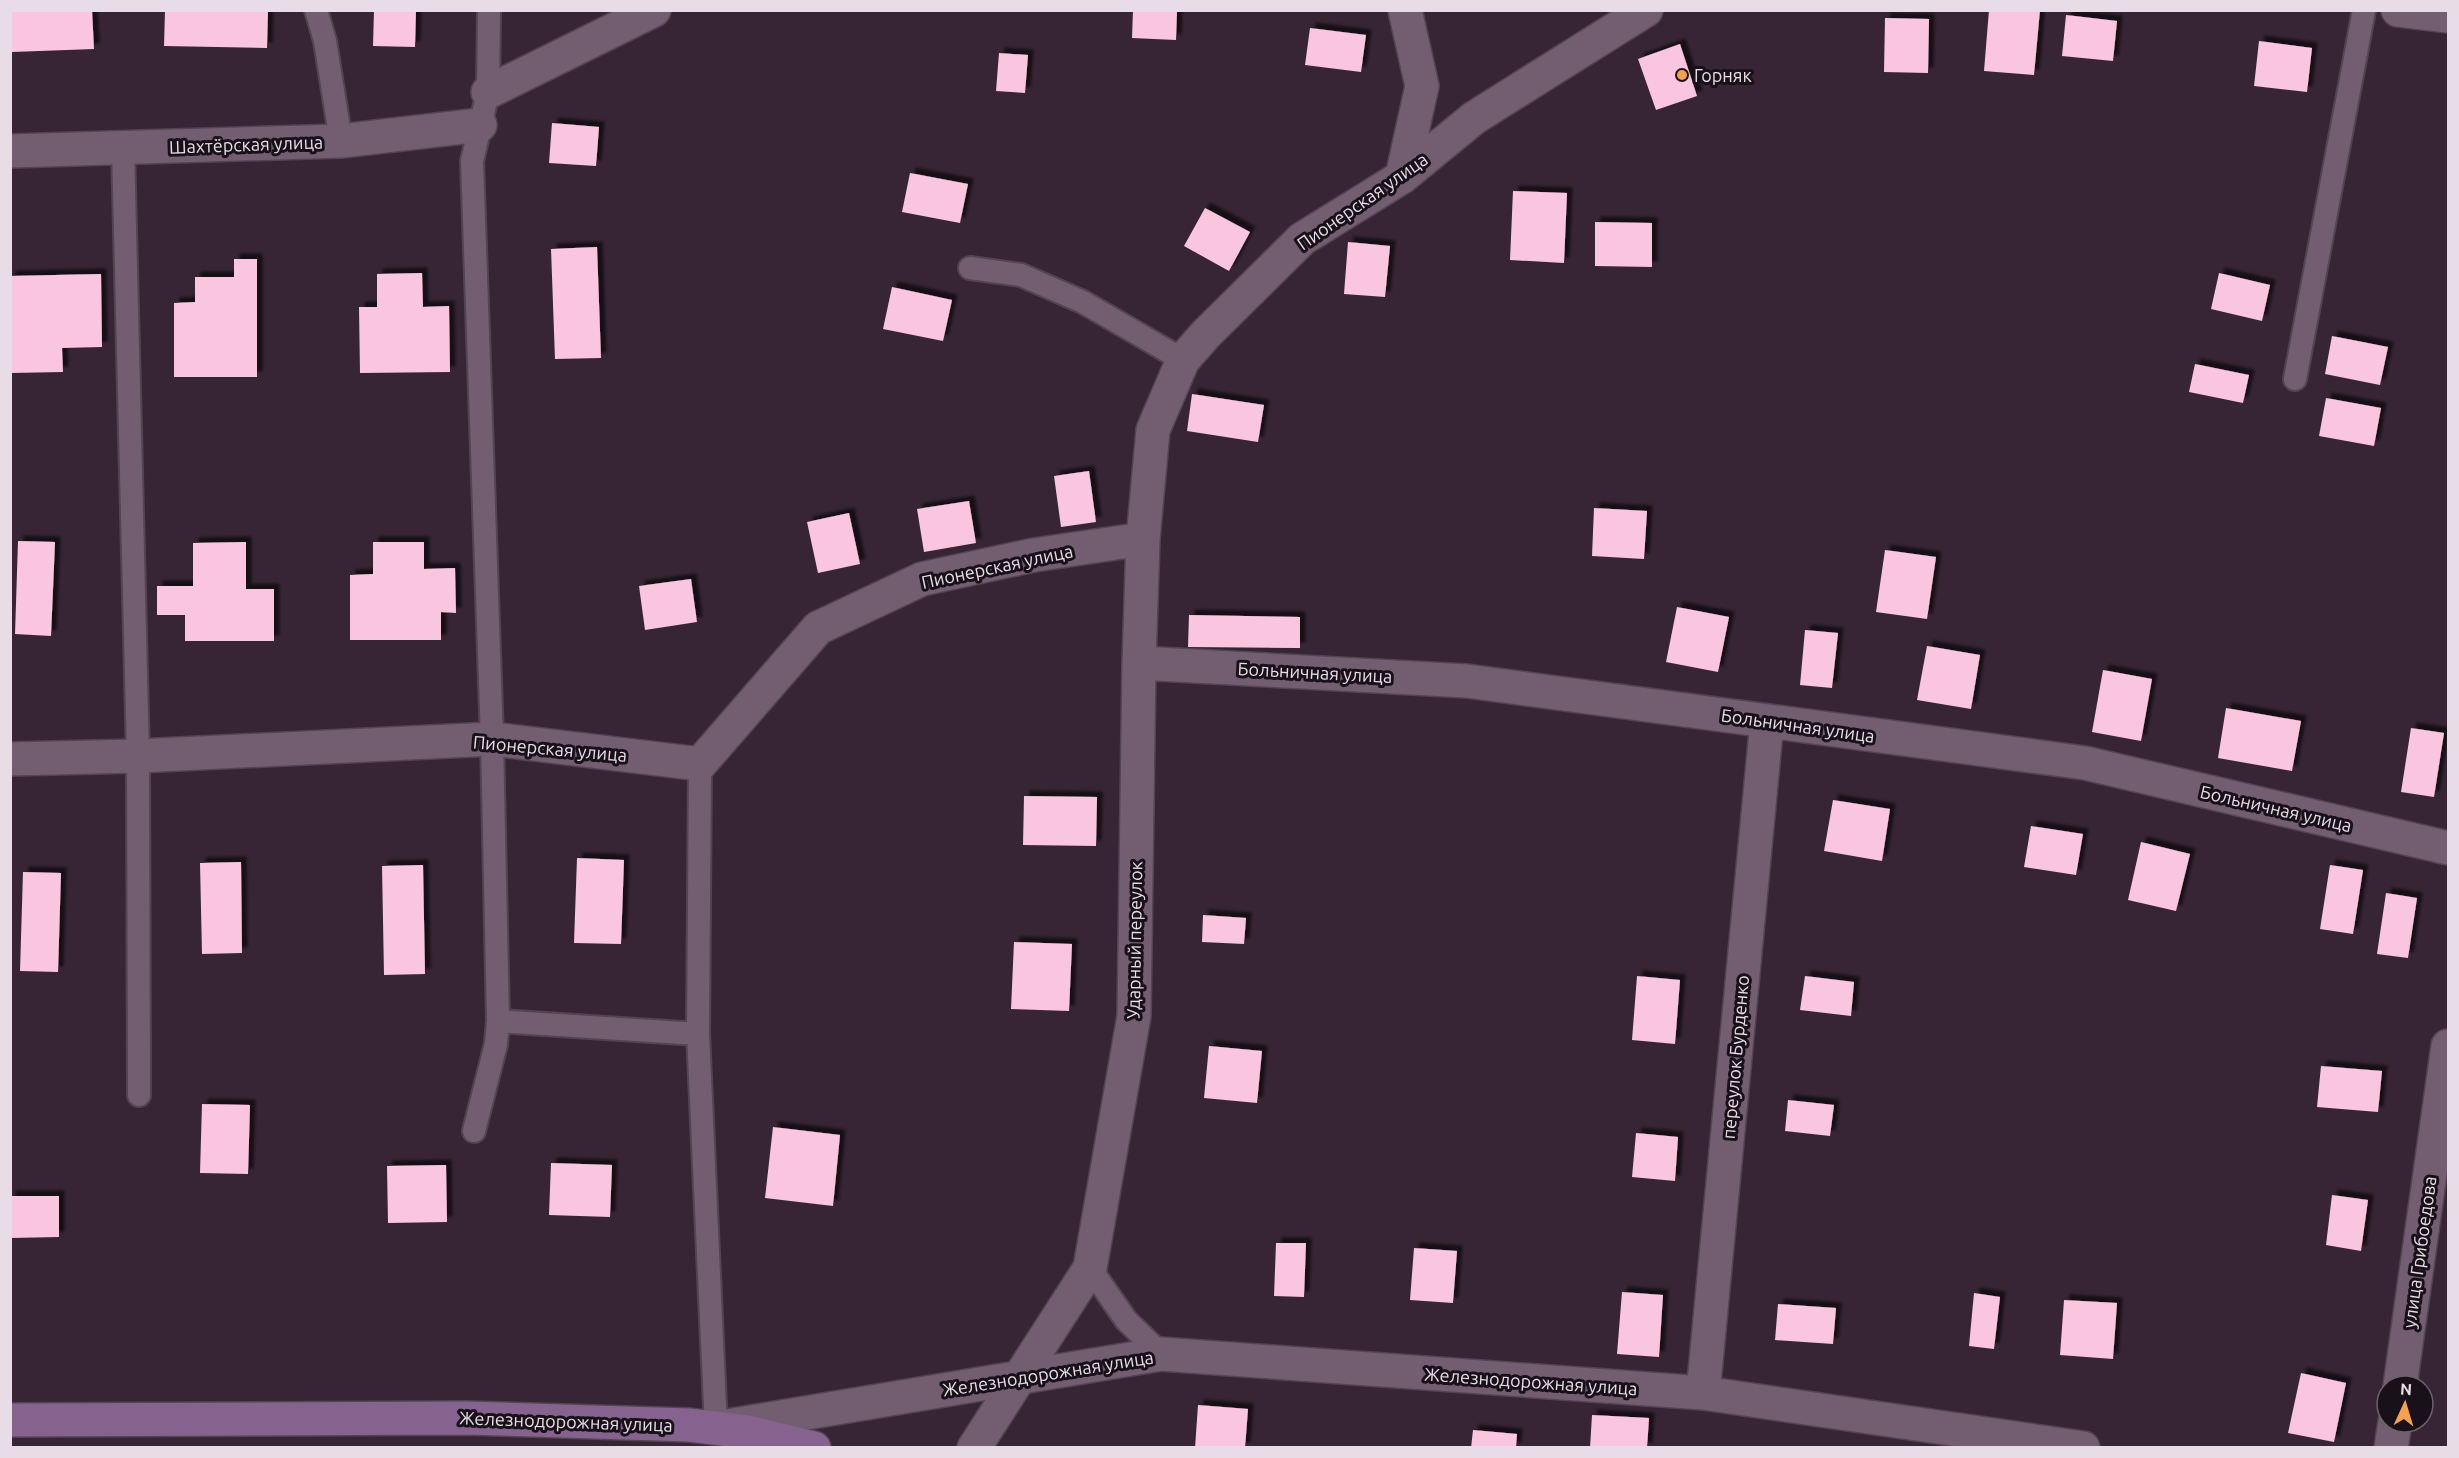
<svg xmlns="http://www.w3.org/2000/svg" width="2459" height="1458" font-family="Ubuntu,sans-serif">
<defs>
<filter id="shadow"><feDropShadow dx="5.5" dy="-5.5" stdDeviation="1.5" flood-color="#0009"/></filter>
</defs>
<rect width="100%" height="100%" fill="#372535"/>
<path fill="#fac6df" filter="url(#shadow)" d="M10 10H92L94 49 12 52Z
M165 10H268L267 48 164 46Z
M374 10H416L415 47 373 46Z
M1133 10H1177L1176 40 1132 38Z
M1989 10H2040L2034 75 1984 71Z
M2066 15 2117 21 2113 61 2062 56Z
M1885 18 1929 19 1928 73 1884 72Z
M1310 28 1366 35 1361 72 1305 65Z
M2259 41 2312 48 2307 92 2254 86Z
M1680 44 1697 96 1656 110 1638 59Z
M999 53 1028 55 1025 93 996 91Z
M552 123 599 127 596 166 549 163Z
M910 173 968 184 960 223 902 212Z
M1513 191 1567 193 1564 263 1510 260Z
M1205 208 1250 232 1229 271 1184 246Z
M1595 222 1652 223V267L1595 266Z
M1348 242 1390 246 1385 297 1344 294Z
M597 247 601 358 555 359 551 249Z
M234 259H257V377H174V303L195 302V277H234Z
M422 273 423 307 449 306 450 372 360 373 359 307H377V274Z
M2219 273 2270 285 2262 321 2211 309Z
M101 274 102 347 62 348 63 372 10 373V276Z
M892 287 952 300 943 341 883 329Z
M2332 336 2388 347 2380 385 2325 374Z
M2195 364 2249 375 2243 403 2189 392Z
M1192 394 1264 405 1258 442 1187 431Z
M2326 398 2381 408 2374 446 2319 436Z
M1089 471 1096 522 1061 527 1054 476Z
M969 501 976 543 924 552 917 509Z
M1594 508 1647 511 1644 559 1592 556Z
M849 513 860 564 818 573 807 522Z
M18 541 55 542 51 636 15 634Z
M246 542V589H274V641H185V615H157V586H193V543Z
M373 542H424V569L455 568 456 613 441 612V640H350V575L373 574Z
M1885 550 1936 557 1927 619 1876 612Z
M691 579 697 622 645 630 639 586Z
M1677 607 1729 617 1718 672 1666 662Z
M1189 615 1300 617V648L1188 647Z
M1805 630 1838 633 1832 688 1800 685Z
M1927 646 1980 655 1971 709 1917 700Z
M2103 670 2152 679 2141 741 2092 732Z
M2226 708 2301 721 2292 771 2218 758Z
M2411 728 2444 733 2434 797 2401 792Z
M1024 796 1097 797 1096 846 1023 845Z
M1833 800 1890 809 1882 861 1824 851Z
M2031 826 2083 834 2076 875 2024 867Z
M2141 842 2190 854 2176 911 2128 900Z
M577 858 624 860 621 944 574 943Z
M241 862 242 953 202 954 200 863Z
M423 865 425 974 384 975 382 866Z
M2330 865 2363 870 2353 934 2320 929Z
M23 872 61 873 58 972 20 971Z
M2386 893 2417 898 2408 958 2377 954Z
M1203 915 1246 918 1244 944 1202 942Z
M1014 942 1072 944 1069 1011 1011 1009Z
M1637 976 1680 980 1675 1044 1632 1040Z
M1805 976 1854 982 1851 1016 1800 1010Z
M1209 1046 1262 1051 1257 1103 1204 1098Z
M2321 1066 2382 1071 2378 1112 2317 1107Z
M1788 1100 1834 1105 1830 1136 1785 1131Z
M202 1104 250 1105 248 1174 200 1173Z
M773 1127 840 1135 833 1206 765 1198Z
M1636 1133 1678 1137 1675 1181 1632 1177Z
M551 1163 612 1165 610 1217 549 1215Z
M446 1165 447 1222 388 1223 387 1166Z
M2332 1195 2368 1200 2361 1251 2326 1245Z
M10 1196H59V1237L10 1238Z
M1276 1243H1306L1304 1297 1274 1296Z
M1414 1248 1457 1251 1453 1303 1410 1300Z
M1622 1292 1663 1295 1659 1357 1617 1354Z
M1974 1293 2000 1297 1994 1349 1969 1346Z
M2064 1300 2117 1303 2113 1359 2060 1355Z
M1778 1304 1836 1308 1833 1344 1775 1340Z
M2301 1373 2346 1383 2334 1442 2288 1433Z
M1198 1405 1248 1409 1245 1448H1195Z
M1592 1415 1649 1418 1647 1448H1590Z
M1473 1430 1517 1434 1516 1448H1471Z"/>
<g fill="none" stroke-linecap="round" stroke-linejoin="round">
<defs>
<path id="lane" d="M316 10 325 41 341 141
M123 148 138 756 139 1095
M970 268 1021 275 1083 302 1183 360
M2295 379 2364 10
M700 764 698 1034 716 1428
M498 1021 698 1034
M474 1131 496 1044 498 1021 492 739 472 161 488 92 489 10
M1090 1268 1126 1320 1161 1354"/>
<path id="street" d="M2398 10 2448 16
M488 92 654 10
M10 151 341 141 480 125
M1402 177 1422 86 1405 10
M1139 663 1467 681 2085 763 2448 848
M10 759 138 756 492 739 700 764 818 628 922 579 1034 555 1143 539 1153 430 1183 360 1206 334 1302 239 1402 177 1474 118 1646 10
M2400 1386 2448 1046
M1703 1393 1767 721
M721 1427 1161 1354 1703 1393 2083 1448
M974 1448 1090 1268 1134 1016 1139 663 1143 539
M2391 1448 2395 1422"/>
<path id="secondary" d="M10 1420 467 1418 689 1425 747 1432 814 1448"/>
</defs>
<use href="#lane" stroke="#534451" stroke-width="26"/>
<use href="#street" stroke="#534451" stroke-width="36"/>
<use href="#secondary" stroke="#534451" stroke-width="36"/>
<use href="#lane" stroke="#725e70" stroke-width="22"/>
<use href="#street" stroke="#725e70" stroke-width="33"/>
<use href="#secondary" stroke="#85638e" stroke-width="33"/>
</g>
<circle fill="#f9a04d" stroke="#191119" stroke-width="2" cx="1682" cy="75" r="6"/>
<g text-anchor="middle" dominant-baseline="central" stroke-width="6" stroke-linejoin="round" paint-order="stroke">
<g font-size="18" fill="#e8dce6" stroke="#191119" text-anchor="start">
<text x="1694" y="75">Горняк</text>
</g>
<g font-size="18" fill="#e8dce6" stroke="#191119">
<text transform="translate(246 144) rotate(-2)">Шахтёрская улица</text>
<text transform="translate(1362 201) rotate(-35)">Пионерская улица</text>
<text transform="translate(997 566) rotate(-12)">Пионерская улица</text>
<text transform="translate(1315 672) rotate(3)">Больничная улица</text>
<text transform="translate(1798 725) rotate(8)">Больничная улица</text>
<text transform="translate(550 748) rotate(5)">Пионерская улица</text>
<text transform="translate(2276 808) rotate(13)">Больничная улица</text>
<text transform="translate(1134 940) rotate(-89)">Ударный переулок</text>
<text transform="translate(1735 1057) rotate(-85)">переулок Бурденко</text>
<text transform="translate(2419 1252) rotate(-82)">улица Грибоедова</text>
<text transform="translate(1048 1373) rotate(-9)">Железнодорожная улица</text>
<text transform="translate(1531 1381) rotate(4)">Железнодорожная улица</text>
<text transform="translate(566 1421) rotate(2)">Железнодорожная улица</text>
</g>
</g>
<rect width="2459" height="1458" fill="none" stroke="#e8dce6" stroke-width="24"/>
<g transform="translate(2405 1404) rotate(4)"><circle r="28" fill="#191119" stroke="#6c626b" stroke-width="1.5"/>
<path d="M0-4.5L10 22L0 15L-10 22Z" fill="#f9a04d"/>
<text y="-9" font-size="16" font-weight="bold" text-anchor="middle" fill="#e8dce6">N</text>
</g>
</svg>
